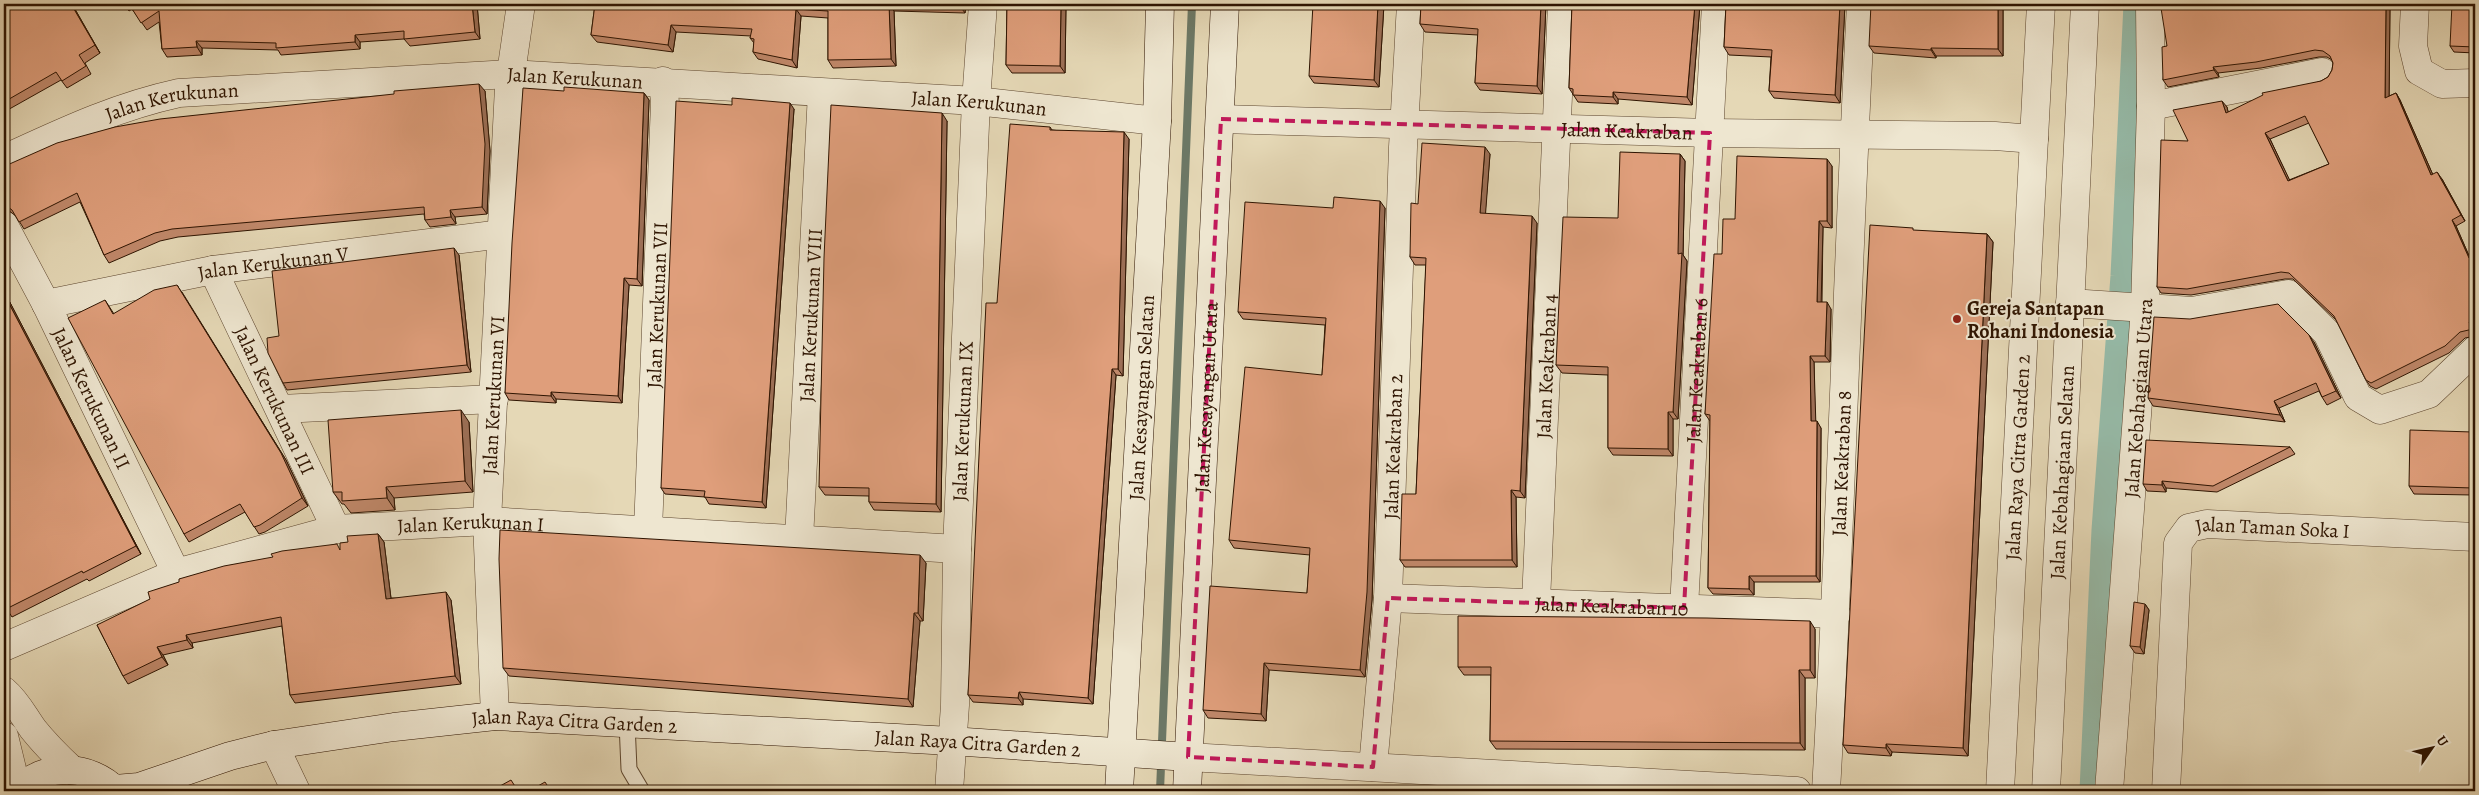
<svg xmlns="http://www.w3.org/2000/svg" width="2479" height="795" font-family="Alegreya,serif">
<rect width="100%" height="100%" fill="#e5d8b6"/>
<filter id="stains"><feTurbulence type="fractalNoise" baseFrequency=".004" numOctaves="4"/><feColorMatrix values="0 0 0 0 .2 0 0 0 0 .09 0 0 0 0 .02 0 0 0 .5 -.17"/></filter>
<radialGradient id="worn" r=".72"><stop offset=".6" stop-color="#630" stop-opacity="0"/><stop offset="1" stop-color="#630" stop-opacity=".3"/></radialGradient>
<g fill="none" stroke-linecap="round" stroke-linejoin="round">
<path stroke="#6c7866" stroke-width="8" d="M1160 791 1192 4"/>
<path stroke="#96bba9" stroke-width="29" d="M2094 791 2106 530 2125 276 2138 4"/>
<defs>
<path id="lane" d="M627 723 629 769 642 791"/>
<g id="street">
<path d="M2415 4 2413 46 2419 71 2442 84 2475 83"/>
<path d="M2151 106 2322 72"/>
<path id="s1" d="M1221 119 1710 133 1995 136 2034 139"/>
<path id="s2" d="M4 159C63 132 115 107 179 93L510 74 976 101 1157 121"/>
<path id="s3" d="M4 225 46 304 176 573"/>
<path id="s4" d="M213 270 336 529"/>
<path d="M2070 303 2192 311 2288 294 2327 333 2358 397 2380 410 2429 394 2475 350"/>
<path id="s5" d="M46 304 213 270 502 234"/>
<path d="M280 409 494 399"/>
<path id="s6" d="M648 530 665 103 663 81"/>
<path id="s7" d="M799 539 822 93"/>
<path id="s8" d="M1388 598 1836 614"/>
<path id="s9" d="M1536 602 1562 4"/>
<path id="s10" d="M1684 608 1716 4"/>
<path id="s11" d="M4 647 176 573 336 529 487 521 957 549"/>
<path d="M4 691C17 702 23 715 33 729 45 744 58 757 72 770"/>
<path id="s12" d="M495 716 487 521 509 87 521 4"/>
<path d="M4 736 12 769 13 791"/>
<path d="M274 745 296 791"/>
<path d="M1188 757 1797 791"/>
<path id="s13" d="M1373 767 1388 598 1403 147 1411 4"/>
<path id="s14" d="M949 791 955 705 957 549 976 101 983 4"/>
<path id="s15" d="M1826 791C1841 529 1847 266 1861 4"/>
<path id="s16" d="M2000 791 2041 4"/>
<path id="s17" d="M2046 791 2085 4"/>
<path id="s18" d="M2109 791 2145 308 2151 106 2150 4"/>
<path id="s19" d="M2166 791 2178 543 2189 528 2207 524 2475 537"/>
</g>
<g id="secondary">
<path id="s20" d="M115 789 139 787 230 756 274 745 394 727 495 716 951 741 1188 757"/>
<path d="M18 791C44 762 90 764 116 791"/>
<path id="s21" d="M1119 791 1157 121 1160 4"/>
<path id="s22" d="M1187 791 1225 4"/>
</g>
</defs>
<use href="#lane" stroke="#5c452e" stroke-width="17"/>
<use href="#street" stroke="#5c452e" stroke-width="29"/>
<use href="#secondary" stroke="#2e1401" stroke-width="29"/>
<use href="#lane" stroke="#eee6d0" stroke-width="15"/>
<use href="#street" stroke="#eee6d0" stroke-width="28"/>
<use href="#secondary" stroke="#eee6d0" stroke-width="28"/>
</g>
<path fill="#c0886a" stroke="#2e1401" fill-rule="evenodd" d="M4 4H72L100 53 85 63 91 74 67 88 61 80 4 112Z
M124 4H477L480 39 410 46 404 39 360 42V49L281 55 278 50 202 48V55L167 57 162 49 159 22 147 30 132 9 129 11Z
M595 4H966L965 13 894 11 896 66 833 68 828 60V18L801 16 797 68 758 59 753 52 754 43 750 38 751 36 676 32 673 52 597 42 591 35Z
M1007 4H1066L1065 73H1012L1006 65Z
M1384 4 1379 87 1314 83 1309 76Z
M1421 4H1546L1542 94 1480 90 1475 83 1478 35 1425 32 1420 24Z
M1572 4H1700L1692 105 1618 99V104L1578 102 1569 88Z
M1726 4H1845L1840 103 1774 98 1769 91 1771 57 1729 55 1724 47Z
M2003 4V56H1936V58L1874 53 1869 46Z
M2188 4H2390L2389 96 2396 93 2400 100 2433 175 2442 179 2465 221 2456 226 2470 258 2475 255V327L2474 328 2475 331V336L2465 338 2449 353 2376 389 2370 386 2366 380 2336 320 2293 279H2285L2191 295 2161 293 2157 287 2188 141 2227 107 2228 112 2321 81 2328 77 2332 70 2333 63 2332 60 2327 57H2319L2261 68 2218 73 2219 77 2168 87 2163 80 2167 46ZM2309 123 2329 164 2289 180 2270 139Z
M2475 4V53L2454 52 2450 46Z
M485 91 490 151 487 214 455 217 456 224 430 227 425 220 424 214 178 237 160 241 109 263 104 255 80 202 24 229 16 216 8 210 4 204V166Z
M564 91 644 93 649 100 642 286 629 285 622 403 556 399V403L509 400 505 393Z
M794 109 766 508 709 504 705 497 665 494 661 488Z
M947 121 941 512 874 510 869 502V496L825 495 819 487Z
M1050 127 1052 130 1129 139 1123 376 1116 375 1093 704 1023 699V705L973 702 968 695 997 303Z
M1490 154 1485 214 1537 223 1525 498 1516 497 1517 567H1405L1400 560 1416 494 1426 265H1415L1410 257 1418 204Z
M1680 154 1685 161 1683 255 1687 261 1678 419H1673V456L1613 455 1608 448V375L1562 373 1556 365 1618 218Z
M1832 166V228L1823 227 1822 302 1831 309 1830 362H1814L1815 421 1821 428 1820 582H1754V595L1713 594 1708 588 1710 421 1705 414 1722 254 1735 219Z
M1333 208H1385L1372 600 1365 677 1269 670 1266 721 1208 718 1203 710 1307 593 1310 555 1234 548 1229 540 1322 375 1325 325 1243 319 1238 312Z
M1915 231 1987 234 1993 242 1968 756 1892 752 1891 756 1848 753 1843 745Z
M459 255 471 372 287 390 283 383 279 336Z
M4 291 141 554 89 581 87 579 12 617 4 605Z
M182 292 286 460 308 506 265 532 259 534 245 512 189 542 184 534 105 300 114 314Z
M2314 342 2341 398 2327 405 2322 397 2319 391 2279 408 2285 422 2153 406 2148 398Z
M469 422 473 492 394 498 395 510 351 513 344 504H342L333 492Z
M2475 436V517L2472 513 2473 495 2414 494 2409 486Z
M2290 447 2295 454 2217 492 2166 488V492L2147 491 2143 484Z
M378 534 384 542 391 598 451 600 461 684 295 703 290 695 282 626 192 643 193 648 163 655 168 665 128 684 123 676 97 625 340 549 348 542Z
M926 563 923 621H920L913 707 509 676 503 668Z
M2145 604 2149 610 2144 654 2135 653 2130 646Z
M1815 629V678H1805V750L1496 749 1490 741 1491 675H1464L1458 667Z"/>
<path fill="#9c6f56" stroke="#2e1401" d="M71 4H72L100 53 95 45Z
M472 4H477L480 39 475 32Z
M889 4 894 11 896 66 891 59Z
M960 4H966L965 13 960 6Z
M1061 4H1066L1065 73 1060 66Z
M1378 4H1384L1379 87 1374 80Z
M1541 4H1546L1542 94 1537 86Z
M1695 4H1700L1692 105 1687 97Z
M1840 4H1845L1840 103 1835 95Z
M1998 4H2003V56L1998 49Z
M2386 4H2390L2389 104 2385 98Z
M796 9 801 16 797 68 792 60Z
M671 25 676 32 673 52 668 45Z
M355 35 360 42V49L355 42Z
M196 41 202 48V55L197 47Z
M1931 48 1936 56V58L1931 50Z
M2213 67 2218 73 2219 77 2214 70Z
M479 84 485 91 490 151 487 214 482 207Z
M1613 92 1618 99V104L1613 97Z
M644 93 649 100 642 286 637 279Z
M2396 93 2400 100 2436 182 2431 175Z
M2222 101 2227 107 2230 120 2226 113Z
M790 103 794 109 766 508 762 502Z
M942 113 947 121 941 512 936 504Z
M1124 132 1129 139 1123 376 1118 369Z
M2265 133 2270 139 2293 187 2288 181Z
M1485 147 1490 154 1485 221 1480 213Z
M1680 154 1685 161 1683 255 1687 261 1678 419 1673 412Z
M1827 159 1832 166V228L1827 221Z
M2437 172 2442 179 2465 221 2461 215Z
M1380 201 1385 208 1372 600 1365 677 1360 670Z
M450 210 455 217 456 224 451 217Z
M1532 216 1537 223 1525 498 1520 491Z
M2452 220 2456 226 2473 265 2469 258Z
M1819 221 1823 227 1821 308 1817 302Z
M1987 234 1993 242 1968 756 1963 748Z
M454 248 459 255 471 372 467 365Z
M624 278 629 285 622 403 618 396Z
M177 285 286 460 308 506 302 498Z
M4 291 141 554 136 546 4 294Z
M1827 302 1831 309 1830 362 1825 356Z
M2309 335 2314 342 2341 398 2336 391Z
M1810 356 1814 362 1816 428 1811 421Z
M1112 369 1116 375 1093 704 1088 698Z
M551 392 556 399V403L551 396Z
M2274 401 2279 408 2285 422 2280 415Z
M461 410 469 422 473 492 465 481Z
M1668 412 1673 419V456L1668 449Z
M1817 421 1821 428 1820 582 1816 576Z
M2472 432 2475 436V446L2472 441Z
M2162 481 2166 488V492L2162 485Z
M386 487 394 498 395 510 387 498Z
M1511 490 1516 497 1517 567 1512 560Z
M378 534 384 542 392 607 386 599Z
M920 555 926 563 923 621 918 613Z
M1749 576 1754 582V595L1749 589Z
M446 592 451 600 461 684 455 676Z
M2145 604 2149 610 2144 654 2140 647Z
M914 613 920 621 913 707 908 699Z
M1810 621 1815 629V678L1810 670Z
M186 635 192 643 193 648 187 640Z
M157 647 163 655 168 665 162 657Z
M1264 663 1269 670 1266 721 1261 714Z
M1799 670 1805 678V750L1800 743Z
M1019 692 1023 699V705L1018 698Z
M1886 744 1892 752 1891 756 1886 748Z"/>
<path fill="#df9e7b" stroke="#2e1401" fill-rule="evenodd" d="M4 4H71L95 45 79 55 86 66 62 81 56 72 4 102Z
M129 4H472L475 32 404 39V31L355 35V42L276 48V43L196 41 197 47 162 49 159 11 141 23Z
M595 4H960V6L889 4 891 59 828 60V11L796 9 792 60 753 52 754 39 750 38 752 29 671 25 668 45 591 35Z
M1007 4H1061L1060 66 1006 65Z
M1313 4H1378L1374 80 1309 76Z
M1421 4H1541L1537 86 1475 83 1478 29 1420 24Z
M1572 4H1695L1687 97 1613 92V97L1573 95V89L1569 88Z
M1726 4H1840L1835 95 1769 91 1772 50 1724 47Z
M1871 4H1998V49L1931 48V50L1869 46Z
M2188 4H2386L2385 98 2396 93 2431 175 2437 172 2461 215 2452 220 2469 258 2475 255V319L2469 322 2473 329 2460 332 2445 346 2371 383 2366 380 2334 316 2289 273 2281 272 2187 289 2157 287 2161 140 2188 141 2173 110 2222 101 2226 113 2263 95 2262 93 2321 81 2328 77 2332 70 2333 63 2330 56 2323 51 2315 50 2256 62 2213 67 2214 70 2163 80 2162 47 2167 46 2161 8ZM2305 116 2329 164 2288 181 2265 133Z
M2452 4H2475V47L2450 46Z
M479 84 485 144 482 207 450 210 451 217 425 220 424 207 172 229 155 233 104 255 77 193 19 222 12 210 4 204V166H5L57 143 115 127 160 119 394 94V91Z
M564 87 644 93 637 279 624 278 618 396 551 392V396L505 393 512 243 523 88 564 91Z
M732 98 790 103 762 502 704 497 705 491 661 488 676 101 732 105Z
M831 105 942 113 936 504 869 502V488L819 487 824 258Z
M1010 124 1050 127V130L1124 132 1118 369H1112L1088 698 1019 692 1018 698 968 695 986 303H997Z
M1422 143 1485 147 1480 213 1532 216 1520 491 1511 490 1512 560H1400L1402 494H1416L1426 258 1410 257 1411 203 1418 204Z
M1620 152 1680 154 1678 254 1682 253 1673 412H1668V449L1608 448V367L1556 365 1563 217 1618 218Z
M1737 156 1827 159V221H1819L1817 302H1827L1825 356H1810L1811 421H1817L1816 576H1749V589L1708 588 1710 415 1705 414 1714 254H1722L1723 219H1735Z
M1334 197 1380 201 1367 592 1360 670 1264 663 1261 714 1203 710 1210 586 1307 593 1310 548 1229 540 1245 367 1322 375 1326 318 1238 312 1245 202 1333 208Z
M1870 225 1913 228V230L1987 234 1963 748 1886 744V748L1843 745Z
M454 248 467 365 283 383 268 353 267 338 279 336 272 271Z
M177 285 281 453 302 498 260 525 254 527 240 504 184 534 68 318 105 300 113 314 154 290Z
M4 294 136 546 83 573 82 571 6 609 4 605Z
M2278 304 2309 335 2336 391 2322 397 2316 383 2274 401 2280 415 2148 398 2154 317 2190 319Z
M461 410 465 481 386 487 387 498 342 501V492H333L328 420Z
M2410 430 2472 432V441H2475V513H2472L2473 488 2409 486Z
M2146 440 2290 447 2213 486 2162 481V485L2143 484Z
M500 530 920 555 918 613H914L908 699 503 668 499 559Z
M378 534 386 599 446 592 455 676 290 695 281 617 186 635 187 640 157 647 162 657 123 676 97 625 150 599 148 592 179 582V579L224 566 273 557 271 554 282 551 337 544 340 550V543L348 542 347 536Z
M2134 602 2145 604 2140 647 2130 646Z
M1458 616 1707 618 1810 621V670H1799L1800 743 1490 741 1491 667H1458Z
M511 780 518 791H491Z
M545 782 551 791H529Z
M469 787V791H462Z"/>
<path fill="none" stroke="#c2185b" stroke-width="4" stroke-dasharray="10 6" stroke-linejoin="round" d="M1221 119 1710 133 1684 608 1388 598 1373 767 1188 757Z"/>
<circle fill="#8f2418" stroke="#eee6d0" stroke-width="2" cx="1957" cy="319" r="5"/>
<g text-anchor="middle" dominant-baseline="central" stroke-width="4" stroke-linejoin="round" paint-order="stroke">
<g font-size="20" fill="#2e1401" stroke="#eee6d0">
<text stroke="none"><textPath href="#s2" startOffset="584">Jalan Kerukunan</textPath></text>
<text stroke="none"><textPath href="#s2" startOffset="179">Jalan Kerukunan</textPath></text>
<text stroke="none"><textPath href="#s2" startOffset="989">Jalan Kerukunan</textPath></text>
<text stroke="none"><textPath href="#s1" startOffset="406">Jalan Keakraban</textPath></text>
<text stroke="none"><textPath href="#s5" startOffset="231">Jalan Kerukunan V</textPath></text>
<text stroke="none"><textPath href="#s6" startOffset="225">Jalan Kerukunan VII</textPath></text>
<text stroke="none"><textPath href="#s7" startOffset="224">Jalan Kerukunan VIII</textPath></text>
<text stroke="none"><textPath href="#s9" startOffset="236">Jalan Keakraban 4</textPath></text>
<text stroke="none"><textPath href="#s10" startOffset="238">Jalan Keakraban 6</textPath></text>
<text stroke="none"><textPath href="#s12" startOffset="321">Jalan Kerukunan VI</textPath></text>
<text stroke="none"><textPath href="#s3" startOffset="194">Jalan Kerukunan II</textPath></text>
<text stroke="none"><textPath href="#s21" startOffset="394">Jalan Kesayangan Selatan</textPath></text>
<text stroke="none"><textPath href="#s22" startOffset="394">Jalan Kesayangan Utara</textPath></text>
<text stroke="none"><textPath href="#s18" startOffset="394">Jalan Kebahagiaan Utara</textPath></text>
<text stroke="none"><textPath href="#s4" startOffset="144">Jalan Kerukunan III</textPath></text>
<text stroke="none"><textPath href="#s14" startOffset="370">Jalan Kerukunan IX</textPath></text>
<text stroke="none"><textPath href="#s13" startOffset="321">Jalan Keakraban 2</textPath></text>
<text stroke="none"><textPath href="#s16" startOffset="334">Jalan Raya Citra Garden 2</textPath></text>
<text stroke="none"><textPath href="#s15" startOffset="328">Jalan Keakraban 8</textPath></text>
<text stroke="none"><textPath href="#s17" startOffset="319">Jalan Kebahagiaan Selatan</textPath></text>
<text stroke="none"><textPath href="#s11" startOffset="488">Jalan Kerukunan I</textPath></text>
<text stroke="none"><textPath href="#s19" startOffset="351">Jalan Taman Soka I</textPath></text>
<text stroke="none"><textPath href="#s8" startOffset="224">Jalan Keakraban 10</textPath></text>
<text stroke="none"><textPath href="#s20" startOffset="468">Jalan Raya Citra Garden 2</textPath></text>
<text stroke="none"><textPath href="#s20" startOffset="872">Jalan Raya Citra Garden 2</textPath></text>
</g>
<g font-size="20" font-weight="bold" fill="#2e1401" stroke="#eee6d0" text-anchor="start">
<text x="1967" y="308">Gereja Santapan<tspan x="1967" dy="23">Rohani Indonesia</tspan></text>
</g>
</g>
<rect width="2479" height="795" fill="none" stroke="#e5d8b6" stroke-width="20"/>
<rect x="5" y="5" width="2469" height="785" fill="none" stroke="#2e1401" stroke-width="2.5"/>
<rect x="10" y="10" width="2459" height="775" fill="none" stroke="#2e1401"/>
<g transform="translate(2432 748) rotate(56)" stroke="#eee6d0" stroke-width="4" paint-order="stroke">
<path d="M0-4L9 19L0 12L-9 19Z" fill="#2e1401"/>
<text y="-8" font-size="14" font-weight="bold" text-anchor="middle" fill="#2e1401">U</text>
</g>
<rect width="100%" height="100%" filter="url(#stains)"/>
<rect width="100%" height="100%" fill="url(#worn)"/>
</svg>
